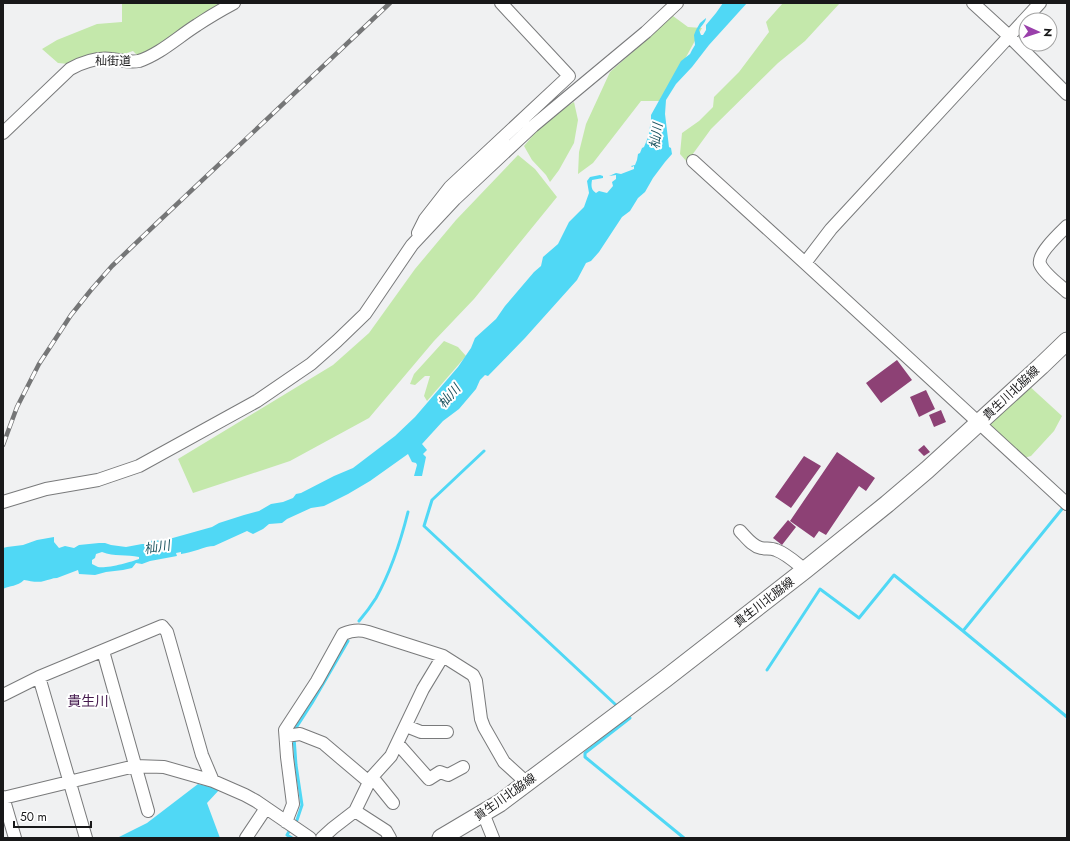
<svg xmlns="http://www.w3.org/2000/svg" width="1070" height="841" font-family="Jost,'Noto Sans JP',sans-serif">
<rect width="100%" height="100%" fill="#f0f1f2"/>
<path fill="#c4e8ab" d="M122 3H220L211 11 148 51 137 55 133 51 121 55 69 64 58 63 42 49 57 40 97 24 122 22Z
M783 3H840L805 41 778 63 711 129 687 162 680 154 682 133 699 121 713 107 714 97 739 72 769 32 766 22Z
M673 16 688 27 702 28 680 68 660 101H641L593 163 578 174 579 152 586 124 610 72Z
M574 102 578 120 574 143 559 170 550 182 546 175 532 160 524 146 540 127 552 116Z
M518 155 535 169 557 197 474 299 434 341 369 418 290 461 193 493 178 459 333 365 369 333 415 269 456 220Z
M444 341 458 347 466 356 427 401 424 396 430 376H425L415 385 410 384 414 374Z
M1027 384 1062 416 1054 431 1031 456 1024 458 986 422Z"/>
<path fill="#50d8f5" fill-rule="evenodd" d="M723 3H747L709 45 692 67 676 84 666 100 665 114 669 147 671 148 672 154 665 162 653 178 645 192 638 198 630 211 622 217 599 252 591 261 586 263 577 280 525 338 488 376 485 375 480 380 476 389 459 409 443 421 422 444 427 450 423 454 426 457 422 476H414L417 465 416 463 412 462 408 454 370 481 348 494 324 506 311 508 287 519 282 523 269 524 263 529 253 534 247 531 214 546C205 546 192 553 181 554V552L176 553 177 556 150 561 142 564 136 563 132 568 123 570 106 572 95 575 79 574 78 570 57 578C52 578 49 580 44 581 38 583 30 581 24 580 17 587 10 585 3 589V548L7 547 23 545 37 540 54 537V542L59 548 65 546 74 548 79 545 99 543H105L111 545 126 547 142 544H147C151 539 156 540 162 541L212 527 219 523 244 515 259 511 271 504 283 502 293 498 296 494 301 493 334 476 353 468 395 436 415 417 458 367 471 348 475 338 496 319 505 306 534 272 541 266 543 257 558 244 569 222 584 207 589 193 587 181 590 177 600 175 603 176V178L592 180C591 186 591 190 596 193L599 191 607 193 613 186 612 182 616 179V175L609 176 616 173 621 174 634 169V166L632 167 631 166 635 165 637 160 638 154 640 153 642 148 644 147 649 135 650 126 651 124V115L681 61 690 54 692 50 695 45 694 35 696 30 700 23 706 18C706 22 701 26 699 30L701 35H703L706 30V25L716 13ZM102 552C114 557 127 554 139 557V559C131 562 106 569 98 567 96 566 94 565 92 564V560L95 558 96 554Z
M198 784 220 789 207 803 220 838H120L119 837 147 823Z"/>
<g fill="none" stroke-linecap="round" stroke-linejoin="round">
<path stroke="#50d8f5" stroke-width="3" d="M484 451 432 500 424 526 616 705
M1062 509 963 631 1067 717
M359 621C365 614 371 606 376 598 390 573 401 540 408 512
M767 670 820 589 859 618 894 575 963 631
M628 716 630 718 585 753V757L684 838
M294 731 312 703 348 641
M294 737 296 765 302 805 297 820 295 823
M291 828 287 835 292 838"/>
</g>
<path fill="#8d4175" d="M897 360 912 380 881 403 866 383Z
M926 390 935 409 919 417 910 397Z
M941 410 946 422 934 427 929 415Z
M924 445 930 452 924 456 918 450Z
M837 452 875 478 866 491 859 486 826 535 819 531 814 538 790 521Z
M804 456 821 466 791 508 775 497Z
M788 520 796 527 782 545 773 538Z"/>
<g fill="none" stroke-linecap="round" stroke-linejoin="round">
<defs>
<path id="street" d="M973 3 1009 36 1067 94
M3 133 70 69C83 62 96 57 111 59 121 60 129 63 139 61 160 54 178 37 197 25 209 17 221 10 234 3
M693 161 805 263 1067 504
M1067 226C1060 233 1037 254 1040 264 1044 274 1060 285 1067 292
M418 233 425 219 450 187 569 76 501 3
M805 263 831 229 1040 3
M3 502 46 489 98 480 139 466 257 401 311 364 337 341 365 314 412 245 455 199 533 126 646 32 677 3
M740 531C746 537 752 546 761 548 766 549 771 548 776 550 787 554 796 563 805 570
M103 651 148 811
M39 677 86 838
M3 695 39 677 162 626 167 632 202 755 213 781
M406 726 421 732H447
M286 736 300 734 323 743 369 782
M398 744 429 779 440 772 448 775 463 767
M372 777 393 803
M3 797 15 838
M3 798 135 766 164 767 213 781 245 795 256 801 310 838
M355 811 386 831 390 838
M483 813 493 838
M286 822 293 804 287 757 285 730 317 681 343 634C352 630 359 629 368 632L443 656 473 675 476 681 481 719 484 727 504 762 527 783
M246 838 266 808
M322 838 333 828 355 811 371 778 391 756 423 689 443 656"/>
<path id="secondary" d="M441 838 500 803 665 679 805 570 887 504 927 470 1041 366 1067 341"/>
</defs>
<use href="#street" stroke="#797a7b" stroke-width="14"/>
<use href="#secondary" stroke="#797a7b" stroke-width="19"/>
<use href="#street" stroke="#fff" stroke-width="12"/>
<use href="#secondary" stroke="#fff" stroke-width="17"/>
<defs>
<path id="rail" d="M3 445 17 407 39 364 71 315 91 290 112 266 158 222 390 3"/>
</defs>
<use href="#rail" stroke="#757677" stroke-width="4.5"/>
<use href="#rail" stroke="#fff" stroke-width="3" stroke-dasharray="9" stroke-linecap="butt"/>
</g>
<g text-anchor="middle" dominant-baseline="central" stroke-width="4" stroke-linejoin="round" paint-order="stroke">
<g font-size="12" fill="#181819" stroke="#fff">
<text transform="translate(113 61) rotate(1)">杣街道</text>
<text transform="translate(1011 393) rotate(-43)">貴生川北脇線</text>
<text transform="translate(764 602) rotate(-38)">貴生川北脇線</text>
<text transform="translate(505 797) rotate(-35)">貴生川北脇線</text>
</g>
<g font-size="13" font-style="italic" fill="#1d5561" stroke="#fff">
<text transform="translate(656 136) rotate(-82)">杣川</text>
<text transform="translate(449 396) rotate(-49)">杣川</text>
<text transform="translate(157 547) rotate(-9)">杣川</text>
</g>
<g font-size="14" fill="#451a4e" stroke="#fff">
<text x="88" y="701">貴生川</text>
</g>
</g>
<rect width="1070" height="841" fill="none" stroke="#181819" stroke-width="8"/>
<g transform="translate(1038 32) rotate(93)"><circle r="19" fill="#ffffff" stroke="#a3a3a3"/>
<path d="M0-3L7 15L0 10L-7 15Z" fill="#9a40ab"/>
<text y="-6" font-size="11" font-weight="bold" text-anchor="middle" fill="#181819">N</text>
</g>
<path d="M14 821v6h77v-6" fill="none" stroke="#181819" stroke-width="2"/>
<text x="20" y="821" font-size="12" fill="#181819" stroke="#ffffff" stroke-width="3" paint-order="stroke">50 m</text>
</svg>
